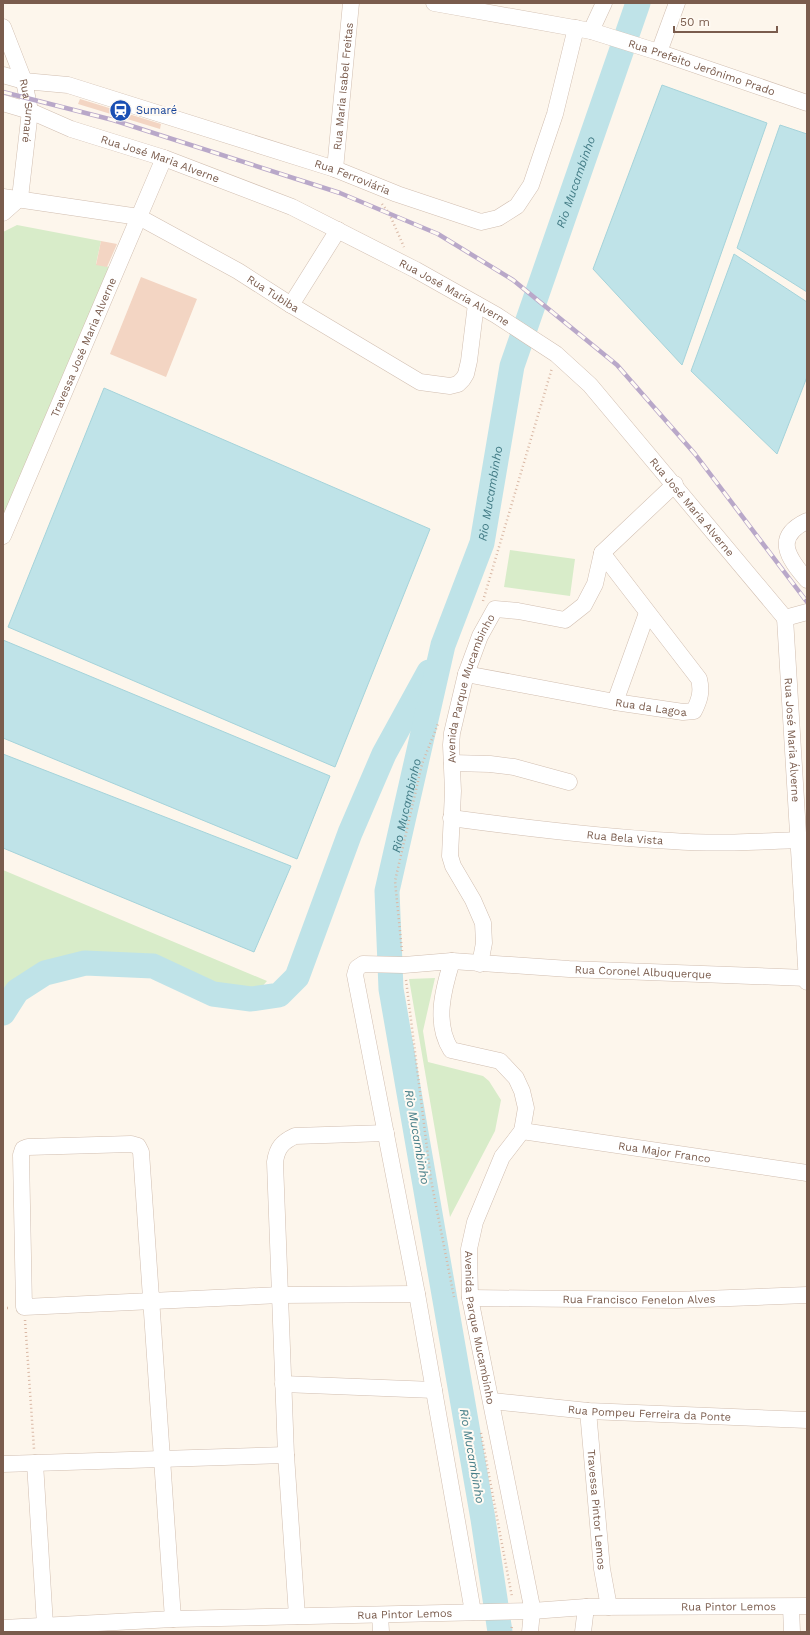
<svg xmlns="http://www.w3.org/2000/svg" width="810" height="1635" font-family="'Work Sans',sans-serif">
<rect width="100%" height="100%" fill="#fdf6ec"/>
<path fill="#d8ecc9" d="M17 225 101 241 96 264 114 268 3 534V232Z
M510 550 575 559 570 596 504 587Z
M3 870 267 981 251 999 213 994 153 966 85 963 45 973 17 991 3 1013Z
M435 978 423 1031 428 1062 483 1076 489 1081 501 1100 495 1131 450 1217 409 979Z"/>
<path fill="#bfe3e8" stroke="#a5d3da" d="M662 85 767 123 682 365 593 269Z
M780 125 807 134V292L737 248Z
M734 254 807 302V377L777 454 691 371Z
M104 388 430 529 335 767 8 627Z
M3 640 330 776 297 859 3 738Z
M3 754 291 866 254 952 3 848Z"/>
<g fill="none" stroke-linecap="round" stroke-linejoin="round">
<g stroke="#bfe3e8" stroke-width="25">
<path d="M3 1013 17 991 45 973 85 963 153 966 213 994 251 999 279 995 297 977 350 833 384 754 429 672"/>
<path id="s1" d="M500 1632 483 1519 391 989 387 891 443 645 482 543 512 366 638 3"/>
</g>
</g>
<path fill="#f3d5c3" d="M80 99 161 124 160 129 78 104Z
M101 241 117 244 107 267 96 265Z
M141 277 197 299 166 377 110 354Z"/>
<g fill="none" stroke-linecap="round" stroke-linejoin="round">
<defs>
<g id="street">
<path id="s2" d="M434 3 591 31 655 51 807 103"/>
<path id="s3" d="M3 27 24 81 30 111 20 198 3 213"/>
<path d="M591 31 604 3"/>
<path d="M659 52 677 3"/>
<path id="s4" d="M3 75 24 81 68 85 335 169 397 194 481 222 498 218 517 206 531 185 555 114 576 28"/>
<path id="s5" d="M3 103 30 111 71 129 164 158 292 207 416 270 496 315 556 354 590 385 785 618"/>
<path id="s6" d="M335 169 351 3"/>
<path id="s7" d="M3 197 139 217 238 271 291 305 420 382 450 386 458 384 463 379 466 374 469 361 476 304"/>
<path d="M291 305 338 230"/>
<path d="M807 521C773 537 788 558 807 580"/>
<path id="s8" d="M3 536 164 158"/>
<path id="s9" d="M785 618 807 982"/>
<path d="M785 618 807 612"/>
<path id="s10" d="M466 674 615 702 683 712 694 711C700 699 702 691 699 679L602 553"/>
<path d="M615 702 647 613"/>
<path d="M452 763 490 764 514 767 569 782"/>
<path id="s11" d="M451 818C525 828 598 837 672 841 714 844 756 842 799 840"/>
<path id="s12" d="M452 961C443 990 434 1023 451 1050L500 1061 516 1078 522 1091 526 1108 522 1131 502 1157 475 1222 469 1249 470 1298 531 1602 532 1611 530 1632"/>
<path id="s13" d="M480 964 484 943 483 923 473 900 453 866 450 856 453 791 451 745 452 733 466 674 480 636 495 609 518 611 565 620 584 605 595 584 602 553 675 484"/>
<path id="s14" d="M522 1131 807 1173"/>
<path id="s15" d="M470 1298 677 1300 807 1295"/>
<path d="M283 1384 434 1390"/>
<path id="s16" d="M492 1401 588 1411 807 1420"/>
<path id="s17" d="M588 1411 602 1569 609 1607"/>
<path d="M3 1464 35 1463"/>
<path d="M791 1607 792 1632"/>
<path id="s18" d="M473 1612 417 1294 355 975 357 968 363 964 404 965 452 961 569 969 807 978"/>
<path d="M380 1615 381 1632"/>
<path d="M297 1616 286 1455 275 1162C277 1148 282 1142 295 1136L386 1133"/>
<path d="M173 1619 141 1152 138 1146 131 1144 28 1147 23 1149 21 1155 24 1307 280 1295 417 1294"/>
<path d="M45 1625 35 1463 286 1455"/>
<path id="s19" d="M3 1628 173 1619 532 1611 586 1607 807 1606"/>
<path d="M583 1632 586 1607"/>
</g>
</defs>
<use href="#street" stroke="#d1beb0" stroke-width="17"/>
<path stroke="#d9b8a5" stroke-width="2.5" stroke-dasharray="1 3" stroke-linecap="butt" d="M382 204 389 213 404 247
M483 601 552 368
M402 951 395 881 422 764 438 724
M406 980 431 1180 454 1297
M3 1308H10
M25 1320 34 1449
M481 1433 512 1597
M511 1632 512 1626"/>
<use href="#street" stroke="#fff" stroke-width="16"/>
<defs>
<path id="rail" d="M3 92 113 120 340 193 438 234 513 280 617 365 695 454 807 602"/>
</defs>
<use href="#rail" stroke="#b9a8c9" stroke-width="4.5"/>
<use href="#rail" stroke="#fffaf3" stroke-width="3" stroke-dasharray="9" stroke-linecap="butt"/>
</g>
<defs>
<symbol id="station-disc" viewBox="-11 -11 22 22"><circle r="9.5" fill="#1a4fb4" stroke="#fffaf3"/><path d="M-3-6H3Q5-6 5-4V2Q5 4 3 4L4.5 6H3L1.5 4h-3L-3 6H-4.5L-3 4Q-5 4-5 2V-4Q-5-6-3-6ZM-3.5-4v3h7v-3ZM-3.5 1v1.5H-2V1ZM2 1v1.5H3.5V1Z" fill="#fff"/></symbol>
</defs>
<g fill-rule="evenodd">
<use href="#station-disc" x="108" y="98" width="25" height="25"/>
</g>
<g text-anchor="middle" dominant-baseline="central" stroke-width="4" stroke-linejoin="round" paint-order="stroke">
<g font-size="11" fill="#7a5c4d" stroke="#fffaf3">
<text stroke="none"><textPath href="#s2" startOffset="276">Rua Prefeito Jerônimo Prado</textPath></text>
<text stroke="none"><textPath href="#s6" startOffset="83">Rua Maria Isabel Freitas</textPath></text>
<text stroke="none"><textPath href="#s3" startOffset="88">Rua Sumaré</textPath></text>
<text stroke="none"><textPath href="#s5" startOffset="167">Rua José Maria Alverne</textPath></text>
<text stroke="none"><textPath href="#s4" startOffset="365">Rua Ferroviária</textPath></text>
<text stroke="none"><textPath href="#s5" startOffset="491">Rua José Maria Alverne</textPath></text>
<text stroke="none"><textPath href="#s7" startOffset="292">Rua Tubiba</textPath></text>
<text stroke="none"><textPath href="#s8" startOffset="205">Travessa José Maria Alverne</textPath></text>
<text stroke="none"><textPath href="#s5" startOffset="815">Rua José Maria Alverne</textPath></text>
<text stroke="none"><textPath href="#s13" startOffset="287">Avenida Parque Mucambinho</textPath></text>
<text stroke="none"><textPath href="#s10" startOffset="188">Rua da Lagoa</textPath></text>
<text stroke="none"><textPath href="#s9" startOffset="122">Rua José Maria Álverne</textPath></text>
<text stroke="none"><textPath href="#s11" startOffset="175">Rua Bela Vista</textPath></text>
<text stroke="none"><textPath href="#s18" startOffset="943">Rua Coronel Albuquerque</textPath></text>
<text stroke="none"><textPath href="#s14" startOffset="144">Rua Major Franco</textPath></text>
<text stroke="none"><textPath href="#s15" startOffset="169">Rua Francisco Fenelon Alves</textPath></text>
<text stroke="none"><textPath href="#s12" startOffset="431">Avenida Parque Mucambinho</textPath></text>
<text stroke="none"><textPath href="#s16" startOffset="158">Rua Pompeu Ferreira da Ponte</textPath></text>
<text stroke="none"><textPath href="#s17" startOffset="99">Travessa Pintor Lemos</textPath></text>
<text stroke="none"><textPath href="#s19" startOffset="726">Rua Pintor Lemos</textPath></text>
<text stroke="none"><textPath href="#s19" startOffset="402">Rua Pintor Lemos</textPath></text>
</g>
<g font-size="11" fill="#164399" stroke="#fffaf3" text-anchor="start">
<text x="136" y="110">Sumaré</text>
</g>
<g font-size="12" font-style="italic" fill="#437c86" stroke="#fffaf3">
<text stroke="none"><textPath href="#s1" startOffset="1486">Rio Mucambinho</textPath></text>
<text stroke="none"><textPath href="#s1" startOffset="1162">Rio Mucambinho</textPath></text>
<text stroke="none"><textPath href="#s1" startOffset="838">Rio Mucambinho</textPath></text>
<text transform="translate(417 1137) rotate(80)">Rio Mucambinho</text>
<text transform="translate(472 1456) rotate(80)">Rio Mucambinho</text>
</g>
</g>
<rect width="810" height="1635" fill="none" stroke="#7a5c4d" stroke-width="8"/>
<path d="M674 26v6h103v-6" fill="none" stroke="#7a5c4d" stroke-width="2"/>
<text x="680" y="26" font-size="12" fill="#7a5c4d" stroke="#fffaf3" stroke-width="3" paint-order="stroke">50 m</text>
</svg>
